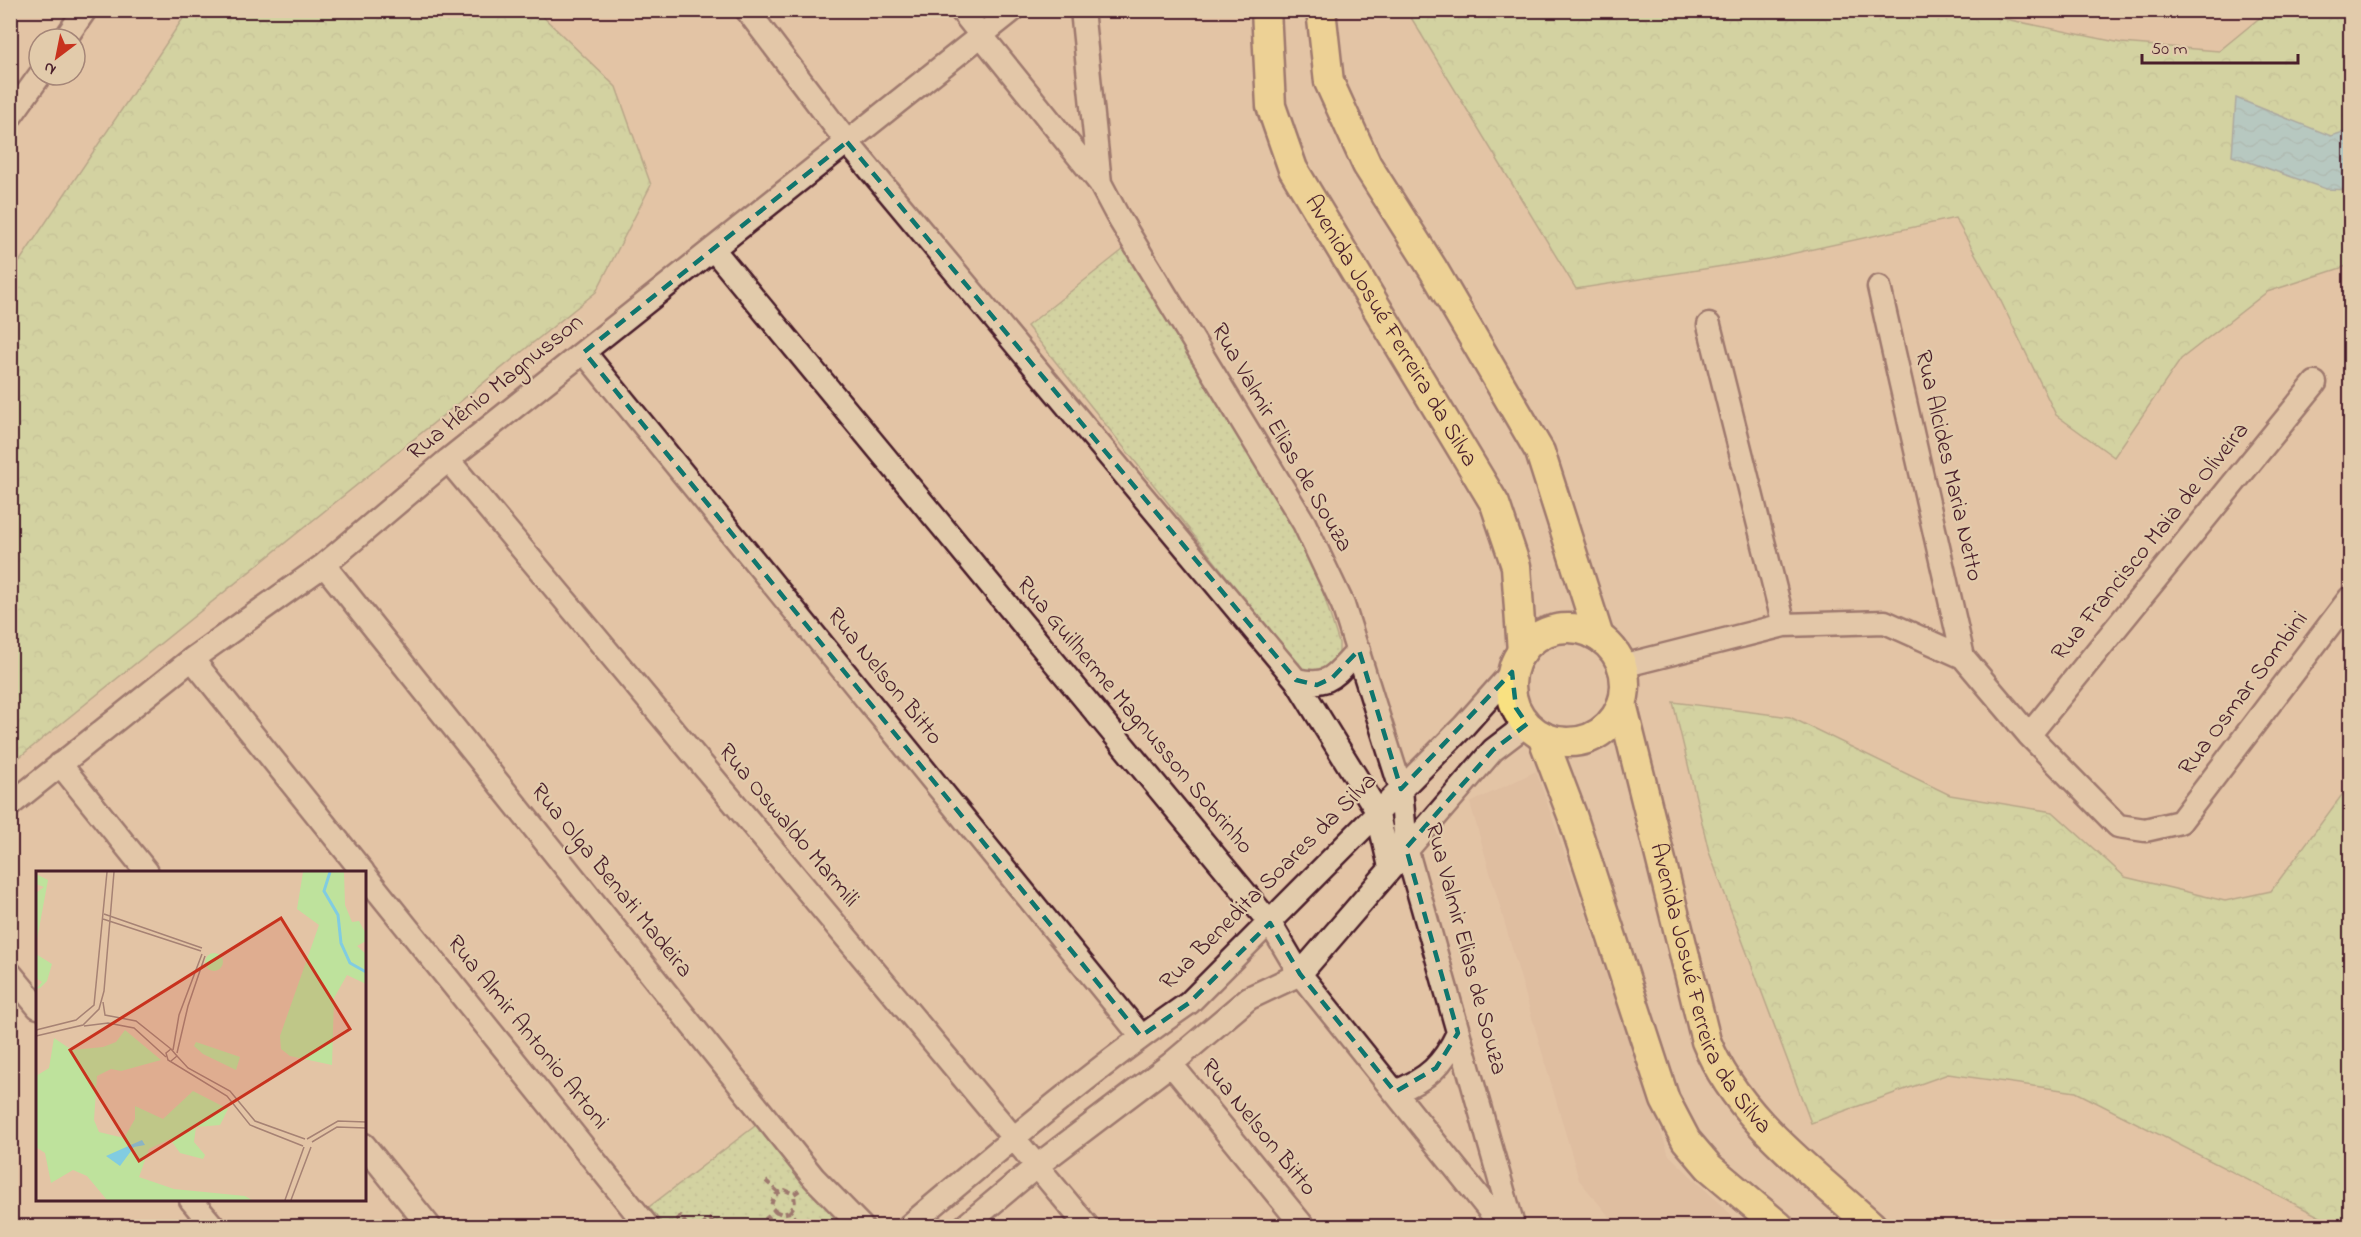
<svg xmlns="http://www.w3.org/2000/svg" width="2361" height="1237" font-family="'Indie Flower',sans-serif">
<defs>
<pattern id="forest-crowns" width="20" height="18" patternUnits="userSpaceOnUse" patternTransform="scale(1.5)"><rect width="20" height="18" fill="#bee29c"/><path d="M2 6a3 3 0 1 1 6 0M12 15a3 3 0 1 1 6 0" fill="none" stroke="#a5c187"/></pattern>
<pattern id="park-dots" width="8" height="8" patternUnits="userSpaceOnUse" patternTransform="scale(1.5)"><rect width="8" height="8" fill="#bee29c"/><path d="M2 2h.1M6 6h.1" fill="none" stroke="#a5c187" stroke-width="1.8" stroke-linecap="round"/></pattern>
<pattern id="water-waves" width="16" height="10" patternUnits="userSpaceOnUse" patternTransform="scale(1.5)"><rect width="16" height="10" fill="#81cce1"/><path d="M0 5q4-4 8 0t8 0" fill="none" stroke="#71afc1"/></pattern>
</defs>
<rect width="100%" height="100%" fill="#e3c4a5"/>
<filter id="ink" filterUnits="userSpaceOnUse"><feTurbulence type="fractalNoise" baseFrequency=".0167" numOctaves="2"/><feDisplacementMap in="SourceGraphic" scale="12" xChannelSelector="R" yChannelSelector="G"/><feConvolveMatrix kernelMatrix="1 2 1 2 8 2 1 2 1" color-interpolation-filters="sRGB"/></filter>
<g filter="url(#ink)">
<path fill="#d9b59a" d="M1536 771 1669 1155 1743 1226H1617L1579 1180 1470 803Z"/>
<path fill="url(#forest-crowns)" stroke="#848064" stroke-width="1.5" d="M188 11H537L616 87 651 185 596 292 11 764V274Z
M1407 11H1995L1996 17 2121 43 2219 51 2268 11H2350V265L2267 292 2181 359 2114 457 2056 415 1996 291 1955 218 1768 259 1576 289Z
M1673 702 1790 717 1950 795 2053 812 2125 877 2225 901 2271 891 2350 784V1226H2338L2076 1092 1948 1074 1811 1123 1709 852Z"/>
<path fill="url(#park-dots)" stroke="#848064" stroke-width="1.5" d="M1124 249 1306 539 1339 643V659L1329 671 1306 672 1299 667 1027 326Z
M759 1123 845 1226H664L649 1207Z"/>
<path fill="url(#water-waves)" stroke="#6b8798" stroke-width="1.5" d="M2236 98 2331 136 2350 130V190L2326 189 2232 156Z"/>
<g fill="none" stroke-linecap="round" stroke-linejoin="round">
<defs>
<path id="minor" d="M747 10 847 142 1296 680 1377 811 1390 867
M961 10 1100 183 1117 215 1304 523 1343 605 1401 789 1406 848 1513 1226
M1082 10 1100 183
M65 39 85 10
M10 117 40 75
M713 249 1270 923 1300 974 1502 1226
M1879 287 1963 657
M1709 325 1784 625
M584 352 1141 1036
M448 460 1087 1226
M324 565 814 1178 861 1226
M192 659 363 872
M1622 666 1784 625 1885 622 1963 657 2029 735 2118 826 2145 830 2180 822 2350 598
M1296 680C1332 688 1335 674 1359 650
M2029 735 2315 383
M60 764 147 872
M10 805 192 659 324 565 448 460 1013 10
M364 874 647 1226
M10 973 38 1007
M1171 1064 1303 1226
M1395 1092C1428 1079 1443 1065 1458 1033
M364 1145 429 1226
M191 1200 213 1226
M909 1226C1000 1149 1091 1071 1189 1003L1464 726 1512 672
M965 1226 1038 1165 1171 1064 1249 998 1300 974 1493 750 1527 724"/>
<g id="major">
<path id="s1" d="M1266 10 1271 106 1293 169 1495 504 1516 566 1522 652"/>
<path d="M1321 10 1329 82 1367 165 1433 269 1540 452 1599 637"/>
<circle cx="1568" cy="685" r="57"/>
<path id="s2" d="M1622 704 1706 1041C1737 1118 1812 1171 1872 1226"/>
<path d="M1542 736 1572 815 1665 1100 1686 1140 1709 1167 1779 1226"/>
</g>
</defs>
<use href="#minor" stroke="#4a1f2b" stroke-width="27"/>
<use href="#major" stroke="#4a1f2b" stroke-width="33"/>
<path stroke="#4a1f2b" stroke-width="4" stroke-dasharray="6 4.5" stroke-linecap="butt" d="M766 1181 778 1192
M775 1211 782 1214 790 1212 801 1226
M790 1212 795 1204 794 1194
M668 1226 681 1216 687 1226
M702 1226 710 1219 715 1226
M757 1226 775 1211 771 1207C773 1197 775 1193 785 1190L794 1194 800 1190"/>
<use href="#minor" stroke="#e2cbab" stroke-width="22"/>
<use href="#major" stroke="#f9e181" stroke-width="28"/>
</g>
</g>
<path d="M0 0H2361V1237H0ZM847 142 1296 680 1317 685 1332 678 1359 650 1401 789 1512 672 1516 708 1527 724 1493 750 1406 848 1458 1033 1436 1068 1395 1092 1300 974 1270 923 1189 1003 1141 1036 584 352Z" fill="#e3c4a5" fill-opacity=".55" fill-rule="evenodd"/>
<path fill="none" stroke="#0f766e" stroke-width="4.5" stroke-dasharray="12 8" stroke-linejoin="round" d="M847 142 1296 680 1317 685 1332 678 1359 650 1401 789 1512 672 1516 708 1527 724 1493 750 1406 848 1458 1033 1436 1068 1395 1092 1300 974 1270 923 1189 1003 1141 1036 584 352Z"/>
<g text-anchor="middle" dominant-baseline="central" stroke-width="4.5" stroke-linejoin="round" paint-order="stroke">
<g font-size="24" fill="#4a1f2b" stroke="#e2cbab">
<text stroke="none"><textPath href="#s1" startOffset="352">Avenida Josué Ferreira da Silva</textPath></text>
<text transform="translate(496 388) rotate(-39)">Rua Hênio Magnusson</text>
<text transform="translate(1281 438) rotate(60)">Rua Valmir Elias de Souza</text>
<text transform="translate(1948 466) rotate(77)">Rua Alcides Maria Netto</text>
<text transform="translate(2151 542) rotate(-51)">Rua Francisco Maia de Oliveira</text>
<text transform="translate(884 677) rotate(51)">Rua Nelson Bitto</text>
<text transform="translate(2244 694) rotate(-53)">Rua Osmar Sombini</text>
<text transform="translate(1134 716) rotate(50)">Rua Guilherme Magnusson Sobrinho</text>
<text transform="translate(788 826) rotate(50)">Rua Oswaldo Marmili</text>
<text transform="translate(611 881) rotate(51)">Rua Olga Benati Madeira</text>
<text transform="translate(1269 882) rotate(-45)">Rua Benedita Soares da Silva</text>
<text transform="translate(1465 949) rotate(75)">Rua Valmir Elias de Souza</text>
<text stroke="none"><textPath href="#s2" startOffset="300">Avenida Josué Ferreira da Silva</textPath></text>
<text transform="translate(527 1033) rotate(51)">Rua Almir Antonio Artoni</text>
<text transform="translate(1258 1128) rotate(51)">Rua Nelson Bitto</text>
</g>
</g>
<g transform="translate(36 871)">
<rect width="330" height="330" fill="#e3c4a5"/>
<path d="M267 1H308L309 34 316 51 323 50 330 63V70L321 75 330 83V113L311 104 298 127 296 194 254 185 245 178 244 165 283 54 261 38ZM89 159 125 189 85 200 75 198 61 205 58 249 63 261 88 267 99 248V235L127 248 157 220 192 238 184 254 160 256 158 271 169 284 167 288 144 282 134 268 113 278 103 306 138 318 209 325 216 329H71L51 305 37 299 15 312 9 282 0 276V205L13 197 18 167 36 179 67 176 80 171Z" fill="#bee29c"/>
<path d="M0 3 12 9 0 74V22L8 16 0 13ZM169 91a9 9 0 1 1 18 0a9 9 0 1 1-18 0ZM0 83 16 93 11 110 4 117 0 118 6 111 0 107ZM160 171 204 186 200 199 167 183 158 175Z" fill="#bee29c"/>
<path d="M106 269 109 274 98 276 84 295 70 285Z" fill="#81cce1"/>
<path fill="none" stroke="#81cce1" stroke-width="3" d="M294 1 288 20 302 44 305 72 314 92 330 101"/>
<path fill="none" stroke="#a68274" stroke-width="1.5" d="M68 43 166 77M67 48 165 80M67 131 69 144 100 150 135 178M48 155 72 152 98 157 130 186M0 159 40 149 58 134 71 1M0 165 47 154 63 138 68 120 78 1M137 179 143 144 166 83M141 182 152 135 169 85M141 185 152 197 194 220 219 250 269 268M135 190 141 185 135 178 130 182 132 189 191 225 214 254 267 275M271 268 302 250 330 251M276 271 301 256 330 257M249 329 268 276M255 329 275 276"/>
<path fill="#c8321e" fill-opacity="0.15" stroke="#c8321e" stroke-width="3" d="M245 47 314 158 103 290 34 179Z"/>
<rect width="330" height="330" fill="none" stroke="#4a1f2b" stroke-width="3"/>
</g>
<rect width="2361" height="1237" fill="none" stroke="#e2cbab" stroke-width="36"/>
<rect x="18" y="18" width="2325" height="1201" fill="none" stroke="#4a1f2b" stroke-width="2" filter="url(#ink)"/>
<g transform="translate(57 57) rotate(212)"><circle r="28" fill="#e2cbab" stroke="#a58678" stroke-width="1.5"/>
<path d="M0-4.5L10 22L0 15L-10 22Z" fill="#c8321e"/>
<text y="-9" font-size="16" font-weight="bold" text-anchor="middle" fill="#4a1f2b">N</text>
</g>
<path d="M2142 54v9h156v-9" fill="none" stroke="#4a1f2b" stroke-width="3"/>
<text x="2151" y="54" font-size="18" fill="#4a1f2b" stroke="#e2cbab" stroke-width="4.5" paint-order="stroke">50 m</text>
</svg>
